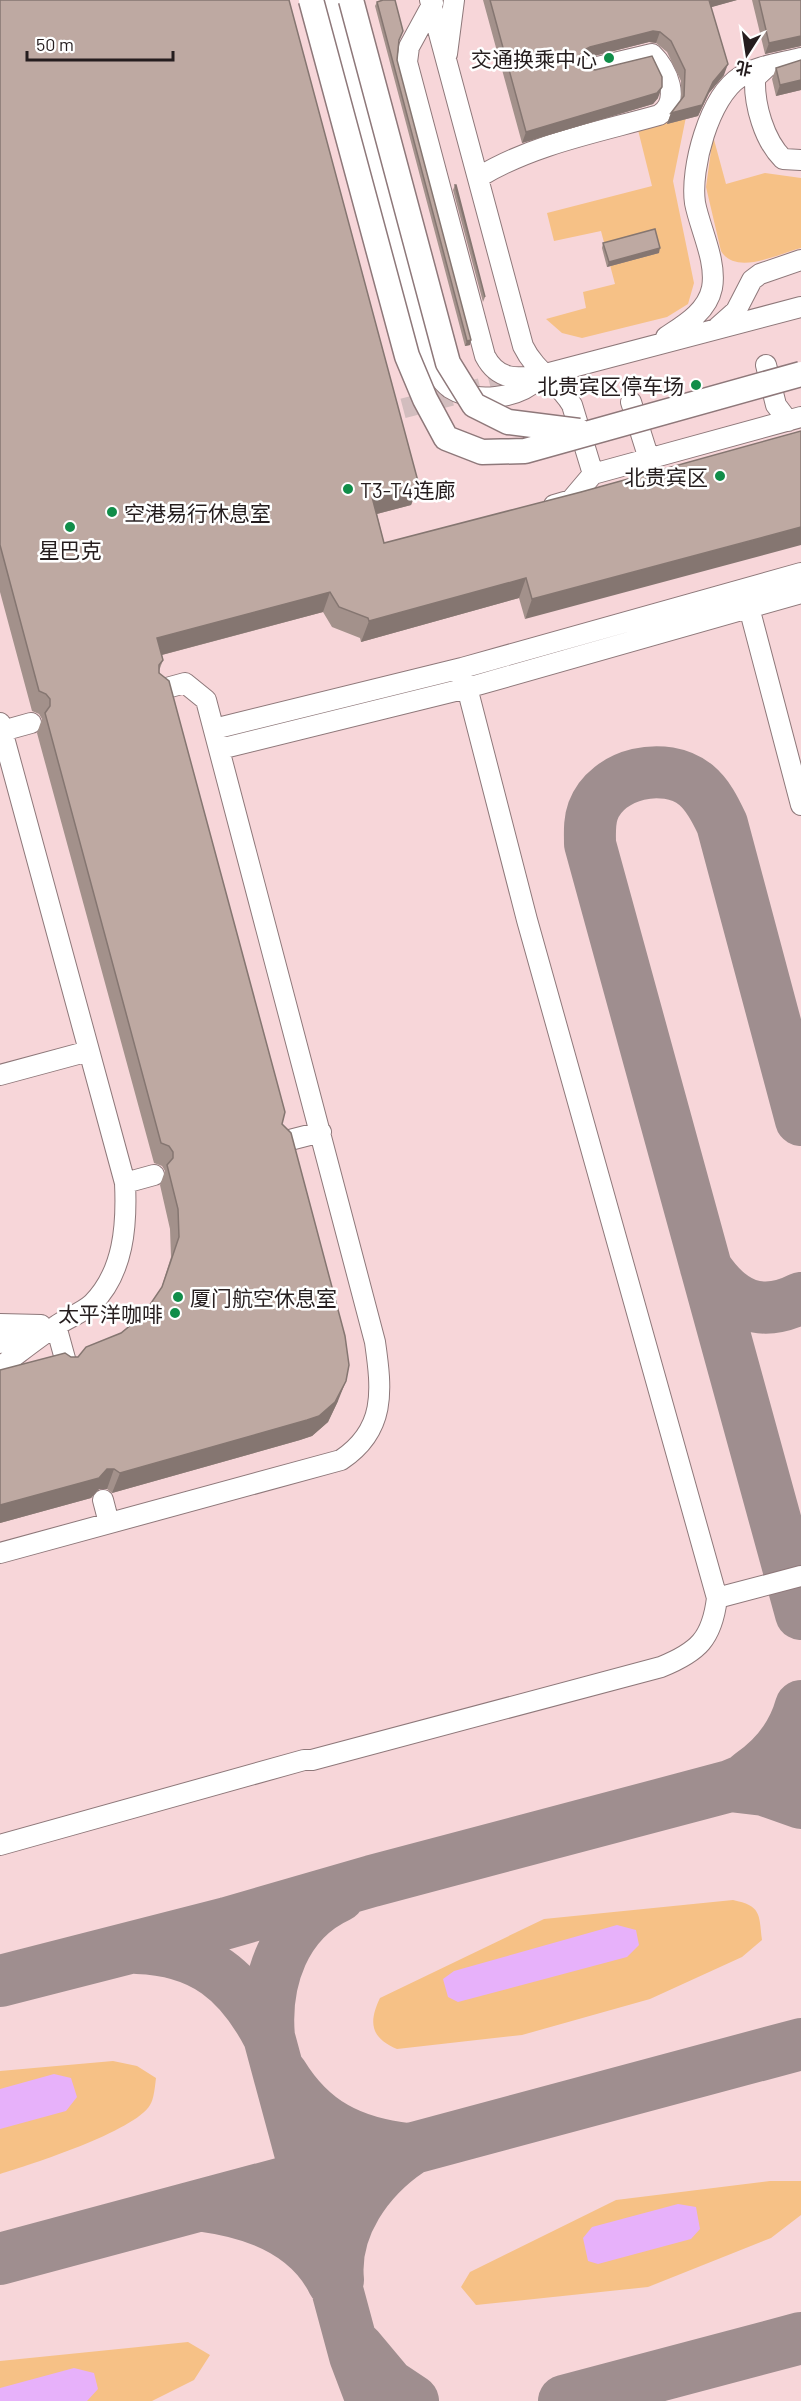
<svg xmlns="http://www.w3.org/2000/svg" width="801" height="2401" font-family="Barlow,'Noto Sans SC',sans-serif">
<rect width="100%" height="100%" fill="#fde5e6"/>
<path fill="#f7d6d9" d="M0 0H801V2401H0Z"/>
<path fill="#f6c186" d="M687 112 673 181 694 283 688 304 667 317 582 338 562 333 546 319 586 308 583 292 615 284 601 231 554 241 547 213 652 186 637 126Z
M713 136 726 184 765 173 801 178V248C778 254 736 276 721 251L706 187Z
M733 1900C761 1906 759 1913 762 1940L742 1957 650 1999 522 2035 397 2049C371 2038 368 2023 380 1998L544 1919Z
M113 2061 137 2066 156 2078C155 2086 154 2099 150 2105 135 2131 30 2165 0 2174V2071Z
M770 2181H801V2215L771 2238 648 2287 476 2305 461 2287 470 2272 616 2200Z
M188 2342 210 2355 194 2380 152 2401H0V2361Z"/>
<path fill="#e7b1fa" d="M617 1925 636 1930 639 1945 627 1957 458 2002 448 1997 443 1979 454 1971Z
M54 2074 71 2078 77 2097 66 2111 0 2129V2089Z
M678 2204 696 2207 700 2229 691 2239 598 2264 588 2261 583 2238 592 2227Z
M74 2368 94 2373 98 2389 87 2401H0V2388Z"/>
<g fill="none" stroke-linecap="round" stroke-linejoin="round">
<path stroke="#9f8e8f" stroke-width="52" d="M801 1120 722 824C715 809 708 795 696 785 665 760 607 773 593 811 589 822 590 833 590 844L801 1614
M706 1268C730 1304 760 1319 801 1298
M750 1775C775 1758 793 1735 801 1706
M730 1786 764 1790 801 1803
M339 1896C284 1921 264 1981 269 2037L355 2356 372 2401
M137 1948C203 1950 240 1981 269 2037
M0 1981 227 1923 372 1881 730 1786 801 1756
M282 2074C312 2123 352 2143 408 2149
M204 2206C256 2213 308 2232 333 2282
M0 2259 801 2044
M338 2280C333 2227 368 2178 410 2150
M358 2348 389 2385 413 2401
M564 2401 801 2338"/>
<path stroke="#d2bdbe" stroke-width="20" stroke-dasharray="20 10" stroke-linecap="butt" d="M374 416 523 377"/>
<defs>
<path id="minor" d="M330 0 426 353C432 365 439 380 450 388 475 404 518 399 538 379
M430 0 523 346C536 373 558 381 572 405L593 474 801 417
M433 3 409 47 407 62 485 356C498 381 517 379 542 375L801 307
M447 54 454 0
M767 67 755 78C754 105 764 140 783 159L801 160
M479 177C533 144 599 132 659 115 682 102 667 68 652 54L589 69
M718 327 736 311 752 280 760 274 801 260
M666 337C684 325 707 312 712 288 717 261 700 229 695 203 690 169 709 97 740 77 756 66 782 63 801 58
M766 365 776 405 788 421
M631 402 649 459
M554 505 571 500 593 474
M746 596 801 805
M0 723 125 1183C127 1225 124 1272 92 1304 82 1313 67 1318 56 1326 37 1338 19 1353 0 1367
M214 729 462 668 801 573
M2 731 31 723
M220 749 467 688 801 593
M0 1075 89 1051
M286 1141 321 1132
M125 1183 154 1175
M0 1324 41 1325
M56 1326 67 1366
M0 1343 42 1330
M103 1500 109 1523
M0 1553 341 1460C386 1430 382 1391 375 1342L206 700 185 683 163 689
M717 1598 801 1576
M0 1845 304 1760H312L661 1667C698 1652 712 1639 717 1598L527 920 462 668"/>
</defs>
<use href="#minor" stroke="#8e787a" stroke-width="22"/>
<use href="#minor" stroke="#fff" stroke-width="20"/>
<defs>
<path id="major-bridge" d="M311 0 407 356 425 399 446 438 482 452 525 451 801 374
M351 0 448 363 474 405 508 422 579 431"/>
</defs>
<use href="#major-bridge" stroke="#8e787a" stroke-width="27" stroke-linecap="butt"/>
<use href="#major-bridge" stroke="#fff" stroke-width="24"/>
</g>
<path fill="#a3918b" d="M0 0 419 485 411 505 377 514 384 543 581 492 525 619 519 598 361 642 360 638 332 627 323 612 162 655 163 660 159 671 282 1124 338 1401 328 1422 312 1436 300 1440 112 1493 107 1489H99L91 1498 0 1523V1370L71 1357H78L121 1333 143 1315 161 1289 171 1257 170 1229 160 1185 165 1171 162 1166 154 1163 37 733 42 719 39 714 32 711 0 592Z
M483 0H737L711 7 724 75 709 93 698 116 667 124 671 113 681 101V81L667 52 656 43 649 42 586 58 581 60 585 67 658 98 653 104 522 143Z
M752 0H801V46L765 54Z
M377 2 399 42 397 60 470 345 465 346 375 6Z
M801 60V90L776 96 772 79 776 68Z
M455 185 485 297 483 302 453 190Z
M603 243 659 253 607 267 602 248Z"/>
<path fill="#857671" d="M708 0H737L705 9Z
M653 31 660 32 656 43 649 42 586 58 580 61 584 50 590 47Z
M801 36V46L765 54 769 43Z
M728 64 724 75 709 93 698 116 667 124 671 113 713 82Z
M801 80V90L776 96 780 85Z
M662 87 658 98 653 104 522 143 526 132Z
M660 248 659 253 607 267 609 262Z
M471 340 470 345 465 346 467 341Z
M419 485 411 505 365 517 372 497Z
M801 527V545L525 619 532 599Z
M526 578 519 598 361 642 369 621Z
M330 592 323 612 150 658 157 638Z
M346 1381 338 1401 328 1422 312 1436 300 1440 112 1493 120 1473Z
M107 1469H114L107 1489H99L91 1498 0 1523V1505Z"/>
<path fill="#bea9a2" stroke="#857671" stroke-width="1.5" d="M0 0H289L419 485 372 497 384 543 581 492 801 431V527L532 599 526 578 369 621 368 618 339 607 330 592 157 638 163 660 159 665V673L169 681 285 1112 282 1124 291 1133 345 1336 349 1365 346 1381 335 1402 319 1416 307 1420 120 1473 114 1469H107L99 1478 0 1505V1370L65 1353 71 1357H78L86 1347 121 1333 143 1315 162 1287 179 1237 178 1209 167 1165 173 1158V1152L169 1146 161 1143 45 713 50 706V699L46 694 39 691 0 545Z
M383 0H395L403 31 399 40 397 60 471 340 467 341 377 2Z
M490 0H709L728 64 713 82 702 105 671 113 684 96 685 70 671 41 660 32 653 31 590 47 584 50 581 60 585 67 595 70 652 56 662 77V87L657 93 526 132Z
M759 0H801V36L769 43Z
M801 60V80L780 85 776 68Z
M455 185H456L485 297Z
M655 229 660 248 609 262 603 243Z"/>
<g fill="#108d49" stroke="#fff" stroke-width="2">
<circle cx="609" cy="58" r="6"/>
<circle cx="696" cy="385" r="6"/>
<circle cx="720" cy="476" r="6"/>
<circle cx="348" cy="489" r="6"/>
<circle cx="112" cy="512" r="6"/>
<circle cx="70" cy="527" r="6"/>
<circle cx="178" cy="1297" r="6"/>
<circle cx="175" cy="1313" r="6"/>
</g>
<g text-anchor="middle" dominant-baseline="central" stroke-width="5" stroke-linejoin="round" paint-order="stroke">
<g font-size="21" fill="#251d1e" stroke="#fff" text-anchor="end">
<text x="597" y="58">交通换乘中心</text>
<text x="684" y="385">北贵宾区停车场</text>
<text x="708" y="476">北贵宾区</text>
<text x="360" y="489" text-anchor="start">T3-T4连廊</text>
<text x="124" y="512" text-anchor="start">空港易行休息室</text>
<text x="70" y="549" text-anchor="middle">星巴克</text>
<text x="190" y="1297" text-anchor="start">厦门航空休息室</text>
<text x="163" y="1313">太平洋咖啡</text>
</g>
</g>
<g transform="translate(747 54) rotate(192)" stroke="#ffffff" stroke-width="4.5" paint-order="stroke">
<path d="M0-4.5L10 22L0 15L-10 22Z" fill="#251d1e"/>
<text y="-9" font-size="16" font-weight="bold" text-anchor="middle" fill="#251d1e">北</text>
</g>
<path d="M27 51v9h146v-9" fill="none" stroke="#251d1e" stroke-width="3"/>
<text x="36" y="51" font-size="18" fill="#251d1e" stroke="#ffffff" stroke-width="4.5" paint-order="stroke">50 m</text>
</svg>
